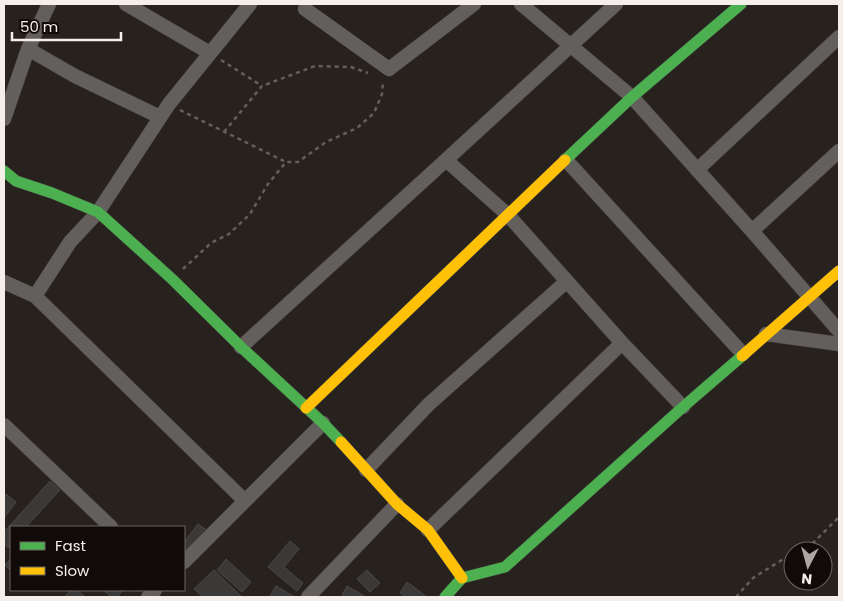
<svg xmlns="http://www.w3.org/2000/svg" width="843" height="601" font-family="Poppins,sans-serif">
<rect width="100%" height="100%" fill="#27221e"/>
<path fill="#3a3937" stroke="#494848" d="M50 481 60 490 26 527H11V544L8 548 6 545 4 547V532Z
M6 494 16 502 4 518V497Z
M198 524 208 531 184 562V542Z
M290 541 299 549 284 567 303 583 297 591 268 567Z
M11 558V571L5 565Z
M226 559 251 582 242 592 217 570Z
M214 570 242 597H203L194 589Z
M367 570 380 583 370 592 357 579Z
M407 582 427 597H405L400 593Z
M276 586 295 597H273L270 596Z
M347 586 366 597H346L342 595Z
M71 590H77L85 597H64Z
M106 590H123L117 597H112L104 591Z"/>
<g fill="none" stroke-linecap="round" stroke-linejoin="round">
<defs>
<path id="street" d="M126 4 210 53
M521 4 632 97 752 231 839 331
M305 9 389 69 474 4
M28 49 75 76 160 117
M4 119 28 49 49 4
M446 160 508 215 622 343 683 407
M566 160 743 354
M697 170 839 37
M752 231 839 151
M4 282 35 296 245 501
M35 296 70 242 98 212 169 104 250 4
M766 334 839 344
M241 347 446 160 616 4
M4 425 111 527
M366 470 429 404 567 281
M428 530 622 343
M184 562 323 423
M148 597 155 590
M308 597 397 504"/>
<path id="fast" d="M565 160 632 97 741 4
M4 171 16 181 52 193 98 212 172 279 241 347 323 423 341 442
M445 597 462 578 505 567 683 407 742 356"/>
<path id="slow" d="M742 356 839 271
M306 408 565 160
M341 442 397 504 428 530 462 578"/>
</defs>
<use href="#street" stroke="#413c3a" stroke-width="15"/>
<use href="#fast" stroke="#413c3a" stroke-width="12"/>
<use href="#slow" stroke="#413c3a" stroke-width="12"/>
<path stroke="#635f5d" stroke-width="2.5" stroke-dasharray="4 4" stroke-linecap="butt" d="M221 60 262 86
M180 110 286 162
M224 132 262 86 315 66 351 67 368 73
M183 269 211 243 229 234 250 214 268 184 286 162H298L326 142 357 128 374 113 382 94 383 81
M798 551 813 543 839 517
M736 597 753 578 793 553"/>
<use href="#street" stroke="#635f5c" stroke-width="14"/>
<use href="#fast" stroke="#4caf50" stroke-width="11"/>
<use href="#slow" stroke="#ffc107" stroke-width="11"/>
</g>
<rect width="843" height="601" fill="none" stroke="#f5eee9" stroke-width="10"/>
<rect x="10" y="526" width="175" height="65" fill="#100b08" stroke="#6c6662"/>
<rect x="20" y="542" width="25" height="8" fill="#4caf50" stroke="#6c6662"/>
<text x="55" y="551" font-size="15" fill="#f5eee9">Fast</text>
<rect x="20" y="567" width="25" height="8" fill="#ffc107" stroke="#6c6662"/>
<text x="55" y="576" font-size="15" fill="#f5eee9">Slow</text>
<g transform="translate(808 566) rotate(186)"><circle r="24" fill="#100b08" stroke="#6c6662"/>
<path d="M0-4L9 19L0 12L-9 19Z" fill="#ada7a2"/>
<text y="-8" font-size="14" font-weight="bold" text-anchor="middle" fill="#f5eee9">N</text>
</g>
<path d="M12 32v8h109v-8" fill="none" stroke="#f5eee9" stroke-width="2.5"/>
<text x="20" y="32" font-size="15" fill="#f5eee9" stroke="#100b08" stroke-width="4" paint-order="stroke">50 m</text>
</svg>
